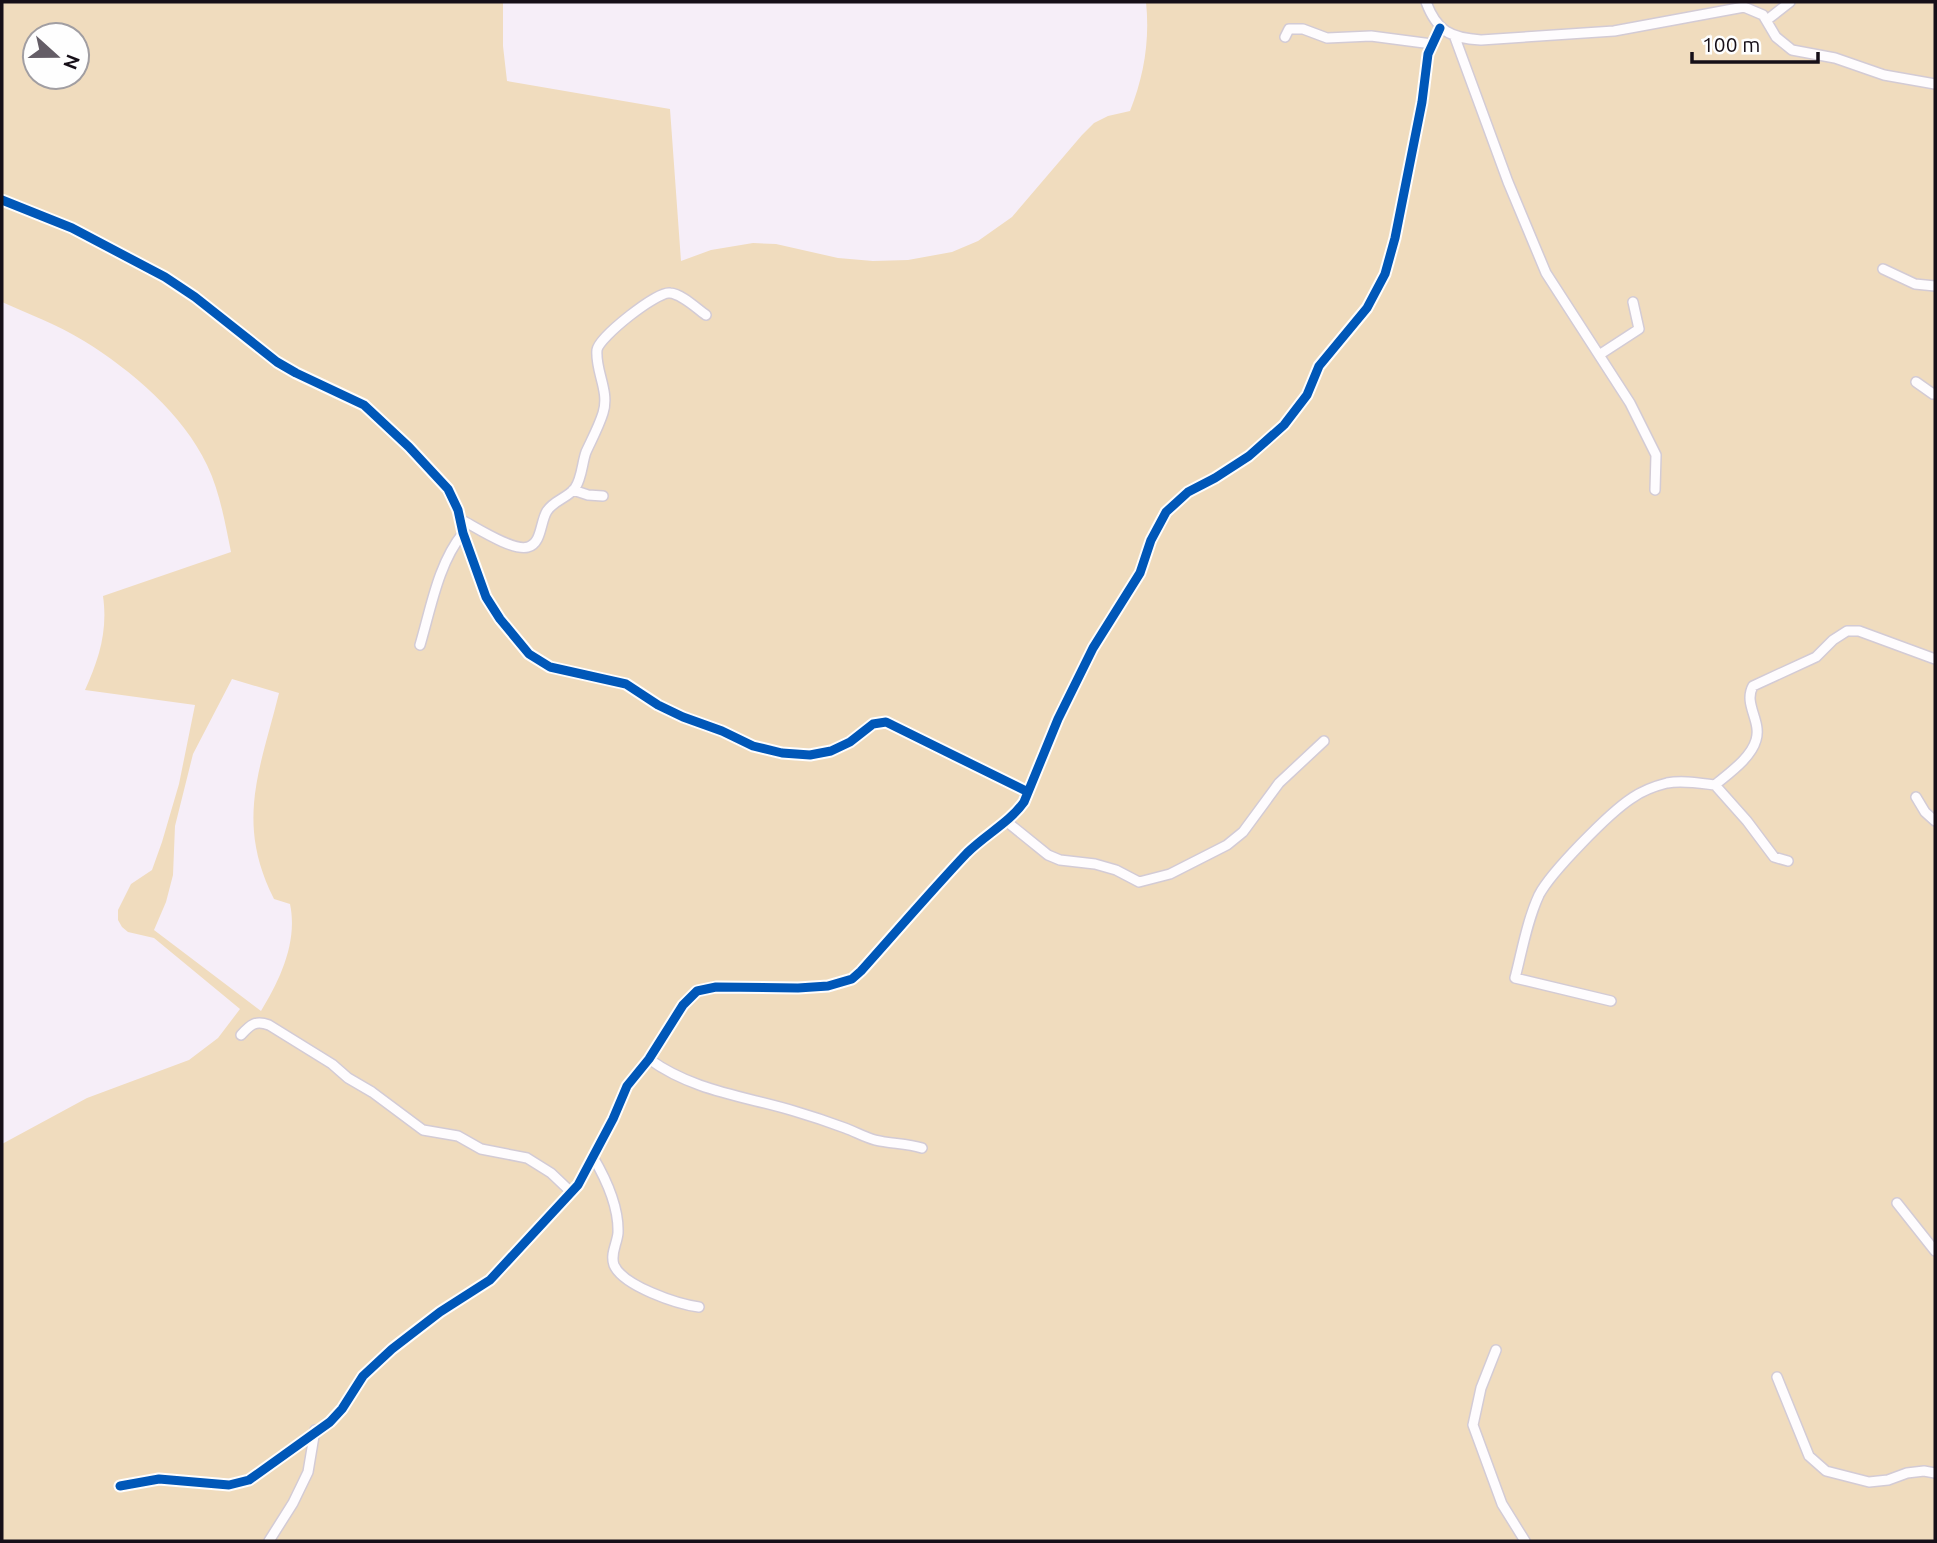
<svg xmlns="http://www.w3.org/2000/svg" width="1937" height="1543" font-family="Ubuntu,sans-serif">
<rect width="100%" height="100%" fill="#f6eef8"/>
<path fill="#f0dcbe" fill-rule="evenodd" d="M2 2H503V46L507 81 670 109 681 261 711 250 753 243 776 244 838 258 873 261 908 260 952 252 978 241 1012 217 1082 135 1094 123 1108 116 1130 111C1144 76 1150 40 1146 2H1935V1541H2V1144L87 1098 189 1060 218 1038 240 1009 154 938 128 932 122 927 118 920V910L131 884 152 870 162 842 179 784 195 705 85 690C99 659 108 631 103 596L231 552C225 523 220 492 207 465 183 414 131 370 84 341 58 325 29 314 2 302ZM35 35H77V77H35ZM232 679 279 693C260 770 235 822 274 899L290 904C298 942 280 980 261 1011L154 930 166 902 173 875 175 826 193 754Z"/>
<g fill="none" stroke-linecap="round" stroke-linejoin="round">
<defs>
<path id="street" d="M1426 2C1437 31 1450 38 1481 40L1614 31 1744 7 1763 15 1776 37 1792 50 1835 58 1884 75 1935 84
M1767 20 1790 2
M1454 35 1508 182 1546 273 1630 403 1656 455 1655 490
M1285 37 1289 29H1303L1327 38 1371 36 1432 44
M2 200 72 228 165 277 195 297 277 362 296 373 364 405 409 447 448 489 458 510 463 533 486 597 500 619 529 654 550 667 626 684 658 705 683 717 722 731 753 746 782 753 810 755 831 751 850 742 873 724 886 722 1028 792
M1883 269 1915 284 1935 286
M1599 355 1639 329 1633 302
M1916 382 1933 394 1935 393
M573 490 588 495 603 496
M460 519C474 526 513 552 528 547 542 543 540 522 547 511 554 500 568 498 575 488 582 478 582 463 586 452 592 439 599 426 603 413 610 391 595 371 597 350 599 337 657 291 670 293 682 294 696 308 706 315
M420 645C431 608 438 564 463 533
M1715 785C1729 773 1751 758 1756 740 1762 721 1743 704 1753 686L1816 657 1833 640 1847 631H1859L1935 659
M1916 797 1925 812 1935 821
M1006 821 1048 855 1060 860 1095 864 1116 870 1139 882 1170 874 1227 845 1243 832 1279 783 1324 741
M1611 1001 1515 978C1522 951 1527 921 1539 895 1551 872 1609 813 1632 798 1642 791 1655 786 1667 783 1682 780 1699 783 1715 785L1747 821 1774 857 1788 861
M241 1035C250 1025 255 1020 269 1025L332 1064 348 1078 372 1092 423 1130 458 1136 481 1149 527 1158 551 1173 571 1192
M649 1059C693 1091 744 1096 794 1111 811 1116 829 1122 845 1128 856 1132 864 1137 875 1140 891 1144 906 1143 922 1148
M593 1157C606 1179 619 1207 618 1233 617 1244 610 1254 614 1265 623 1286 677 1304 699 1307
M1897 1203 1935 1251
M1496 1350 1481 1388 1473 1425 1502 1504 1525 1541
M1777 1377 1809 1456 1826 1471 1869 1482 1888 1480 1907 1473 1924 1471 1935 1473
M120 1486 159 1479 229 1485 249 1480 330 1422 342 1409 363 1376 392 1349 440 1312 490 1280 578 1185 613 1119 627 1086 649 1059 683 1005 697 991 716 987 798 988 828 986 852 979 861 971C896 932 931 891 967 853 985 835 1010 822 1024 802L1058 719 1093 648 1140 573 1151 540 1166 512 1188 492 1215 478 1249 456 1284 425 1307 395 1319 366 1367 308 1385 274 1395 238 1422 102 1428 54 1440 28
M269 1541 293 1503 308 1472 315 1430"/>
</defs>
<use href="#street" stroke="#d3cbd5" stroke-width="12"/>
<use href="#street" stroke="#fefcfe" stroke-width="9"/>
<defs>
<path id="cycleway" d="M2 200 72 228 165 277 195 297 277 362 296 373 364 405 409 447 448 489 458 510 463 533 486 597 500 619 529 654 550 667 626 684 658 705 683 717 722 731 753 746 782 753 810 755 831 751 850 742 873 724 886 722 1028 792
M120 1486 159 1479 229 1485 249 1480 330 1422 342 1409 363 1376 392 1349 440 1312 490 1280 578 1185 613 1119 627 1086 649 1059 683 1005 697 991 716 987 798 988 828 986 852 979 861 971C896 932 931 891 967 853 985 835 1010 822 1024 802L1058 719 1093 648 1140 573 1151 540 1166 512 1188 492 1215 478 1249 456 1284 425 1307 395 1319 366 1367 308 1385 274 1395 238 1422 102 1428 54 1440 28"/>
</defs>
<use href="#cycleway" stroke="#fefefe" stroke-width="13"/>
<use href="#cycleway" stroke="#0057b8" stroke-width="9"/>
</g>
<rect width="1937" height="1543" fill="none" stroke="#160f18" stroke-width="7"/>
<g transform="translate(56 56) rotate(111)"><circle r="33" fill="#fefefe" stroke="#a19ea2" stroke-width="2"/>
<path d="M0-5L12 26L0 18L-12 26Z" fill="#645d66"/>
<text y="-10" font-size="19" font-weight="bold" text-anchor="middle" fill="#160f18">N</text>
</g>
<path d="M1692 52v10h126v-10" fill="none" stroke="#160f18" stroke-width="3.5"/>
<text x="1702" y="52" font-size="21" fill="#160f18" stroke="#fefefe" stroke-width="5" paint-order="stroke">100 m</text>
</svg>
